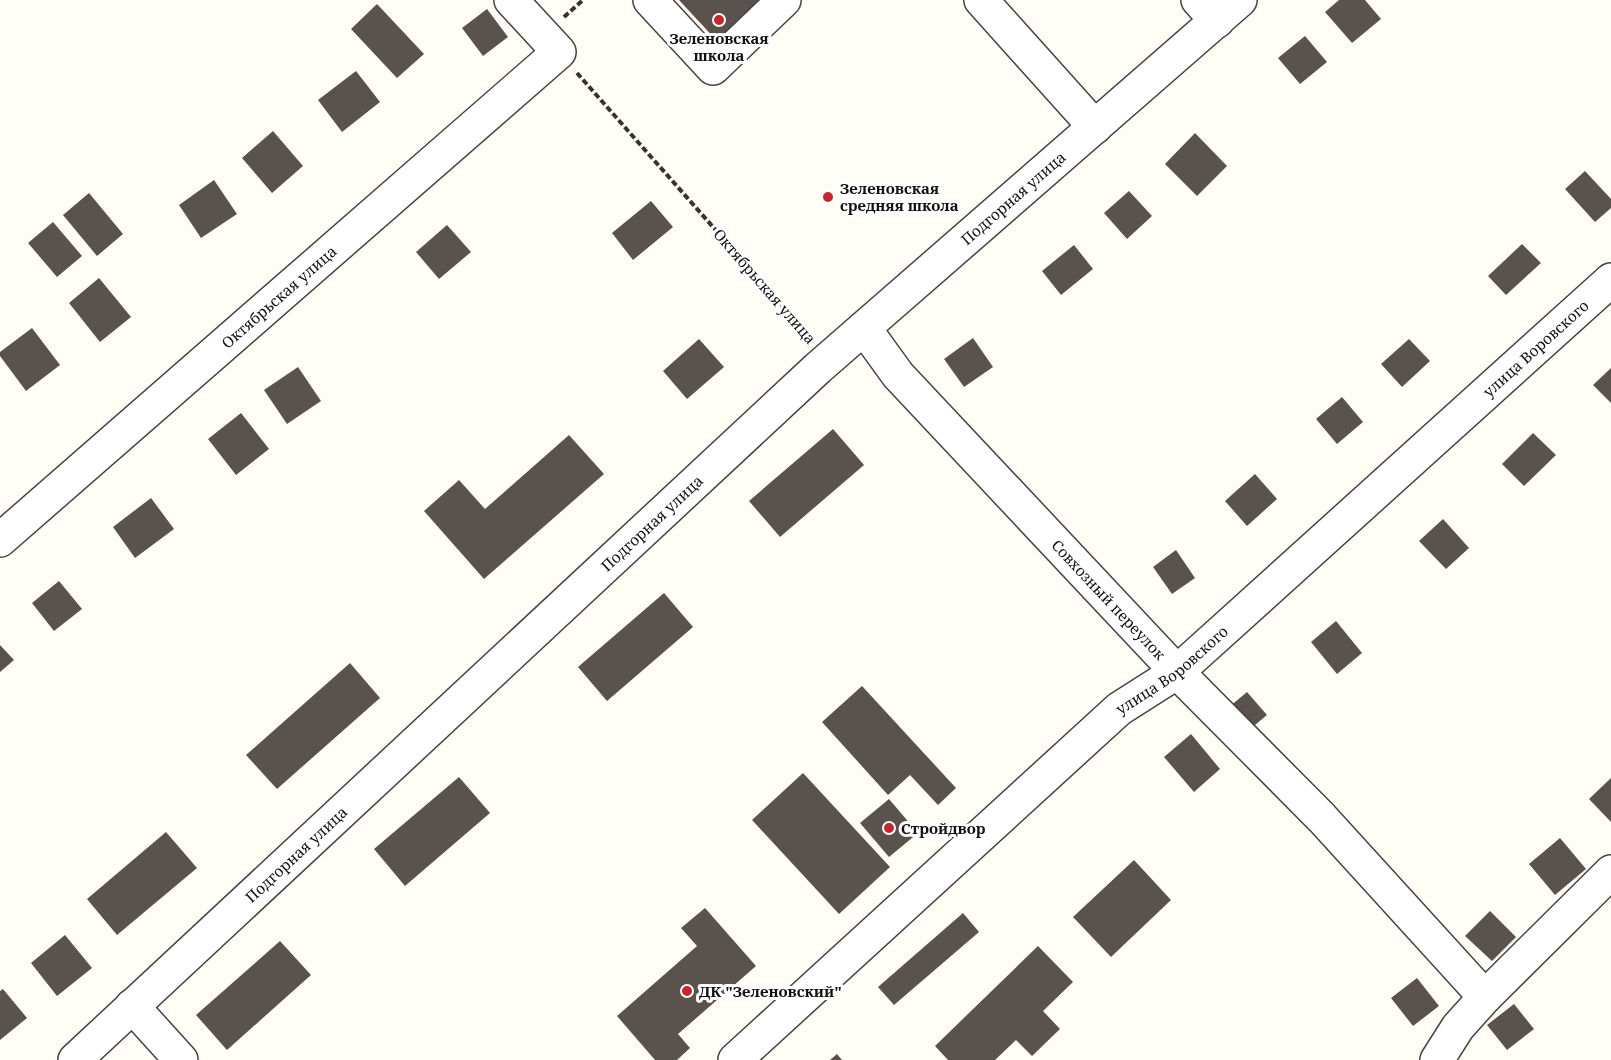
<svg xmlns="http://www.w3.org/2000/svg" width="1611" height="1060" font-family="'Noto Serif',serif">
<rect width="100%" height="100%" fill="#fffdf5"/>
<path fill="#5a524d" d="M679 0H761L717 41Z
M1339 0H1365L1381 19 1352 43 1325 12Z
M377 4 424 54 397 78 351 29Z
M487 9 508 37 483 56 462 28Z
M1305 36 1327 62 1300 84 1278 58Z
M356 71 380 102 342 132 318 100Z
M273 131 303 166 272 193 242 158Z
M1195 133 1227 166 1197 196 1165 164Z
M1585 171 1611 199V208L1595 222 1565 189Z
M214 180 237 214 201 238 179 205Z
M1129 191 1152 216 1127 239 1104 213Z
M89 193 123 234 97 256 63 215Z
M651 201 673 227 633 260 612 233Z
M53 222 82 256 57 277 28 243Z
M447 225 471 252 439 279 416 252Z
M1522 244 1541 263 1506 295 1488 276Z
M1074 245 1093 269 1061 295 1042 271Z
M99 278 131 317 100 342 69 303Z
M32 328 60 365 26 391 0 356V352Z
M973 338 993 367 964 387 944 359Z
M699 339 724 367 687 399 663 371Z
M1409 339 1430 361 1402 387 1381 364Z
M298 367 321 401 287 424 264 390Z
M1611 368V403L1593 385Z
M1342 397 1363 422 1337 444 1316 419Z
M241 413 269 449 236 475 208 439Z
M833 429 864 465 780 537 749 501Z
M1533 433 1556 455 1524 486 1502 464Z
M569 435 604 474 484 579 424 511 459 480 485 509Z
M1255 474 1277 499 1247 526 1225 501Z
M151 498 174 529 135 558 113 527Z
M1443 519 1469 548 1446 569 1419 541Z
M1176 550 1195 578 1172 594 1153 567Z
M59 581 82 609 54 631 32 603Z
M664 593 693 627 607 701 578 667Z
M1336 621 1362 653 1337 674 1311 642Z
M0 645 14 660 0 672Z
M350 663 380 698 277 789 246 755Z
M862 686 956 788 938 805 910 775 888 795 822 722Z
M1247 692 1267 715 1249 730 1229 707Z
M1191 734 1220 769 1194 792 1164 757Z
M803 773 890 867 839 914 752 820Z
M459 777 490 813 405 886 374 849Z
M1611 778V822L1589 799Z
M889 799 918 833 889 857 860 823Z
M166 832 197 868 117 935 87 899Z
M1560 838 1586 869 1555 895 1529 864Z
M1134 860 1171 900 1111 957 1073 917Z
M705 908 756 966 678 1034 690 1048 677 1060H655L617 1016 697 946 681 928Z
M1490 911 1516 937 1492 961 1465 936Z
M963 913 979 932 894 1005 878 987Z
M65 935 92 968 57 996 31 963Z
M280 941 311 975 227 1050 196 1015Z
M1038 946 1073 982 1043 1011 1060 1029 1032 1056 1016 1040 995 1060H948L935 1046Z
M1417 978 1439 1006 1413 1026 1391 998Z
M3 989 27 1018 0 1040V991Z
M1514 1004 1534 1029 1507 1050 1487 1025Z
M837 1054 842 1060H830Z"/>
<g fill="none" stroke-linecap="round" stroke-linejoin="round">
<defs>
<g id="minor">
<path d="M650 0 713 68 784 0"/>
<path d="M981 0 1095 127"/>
<path d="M1198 0 1217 21"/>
<path id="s1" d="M864 328 898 375 1177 672 1322 818 1485 997"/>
<path id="s2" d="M0 540 559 52 511 0"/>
<path d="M132 1006 181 1060"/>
<path id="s3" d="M75 1060 818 368 1240 0"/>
<path id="s4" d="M735 1060 1119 709 1177 672 1611 280"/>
<path d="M1437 1060 1458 1027 1485 997 1611 872"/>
</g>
</defs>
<use href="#minor" stroke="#444" stroke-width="36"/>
<path stroke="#333" stroke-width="4" stroke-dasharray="6 3" stroke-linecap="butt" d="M564 17 583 0
M577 73 811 338"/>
<use href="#minor" stroke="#fff" stroke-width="33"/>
</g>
<g fill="#c4262e" stroke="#fff" stroke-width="2">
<circle cx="719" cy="20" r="6"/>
<circle cx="828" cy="197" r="6"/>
<circle cx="889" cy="828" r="6"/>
<circle cx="687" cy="991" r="6"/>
</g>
<g text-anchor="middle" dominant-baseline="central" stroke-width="6" stroke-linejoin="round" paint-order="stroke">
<g font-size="15" font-weight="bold" fill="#111" stroke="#fff" text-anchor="start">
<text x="719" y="38" text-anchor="middle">Зеленовская<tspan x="719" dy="17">школа</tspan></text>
<text x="840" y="188">Зеленовская<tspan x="840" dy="17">средняя школа</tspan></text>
<text x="901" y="828">Стройдвор</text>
<text x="699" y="991">ДК "Зеленовский"</text>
</g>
<g font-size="15" fill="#111" stroke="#fff">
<text stroke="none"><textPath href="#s3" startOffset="1274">Подгорная улица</textPath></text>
<text transform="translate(765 286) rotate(49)">Октябрьская улица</text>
<text stroke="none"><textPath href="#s2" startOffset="370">Октябрьская улица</textPath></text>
<text stroke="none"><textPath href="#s4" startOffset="1072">улица Воровского</textPath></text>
<text stroke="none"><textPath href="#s3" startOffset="788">Подгорная улица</textPath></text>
<text stroke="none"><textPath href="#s1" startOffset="366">Совхозный переулок</textPath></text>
<text stroke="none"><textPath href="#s4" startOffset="586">улица Воровского</textPath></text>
<text stroke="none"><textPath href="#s3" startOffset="302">Подгорная улица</textPath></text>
</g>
</g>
</svg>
